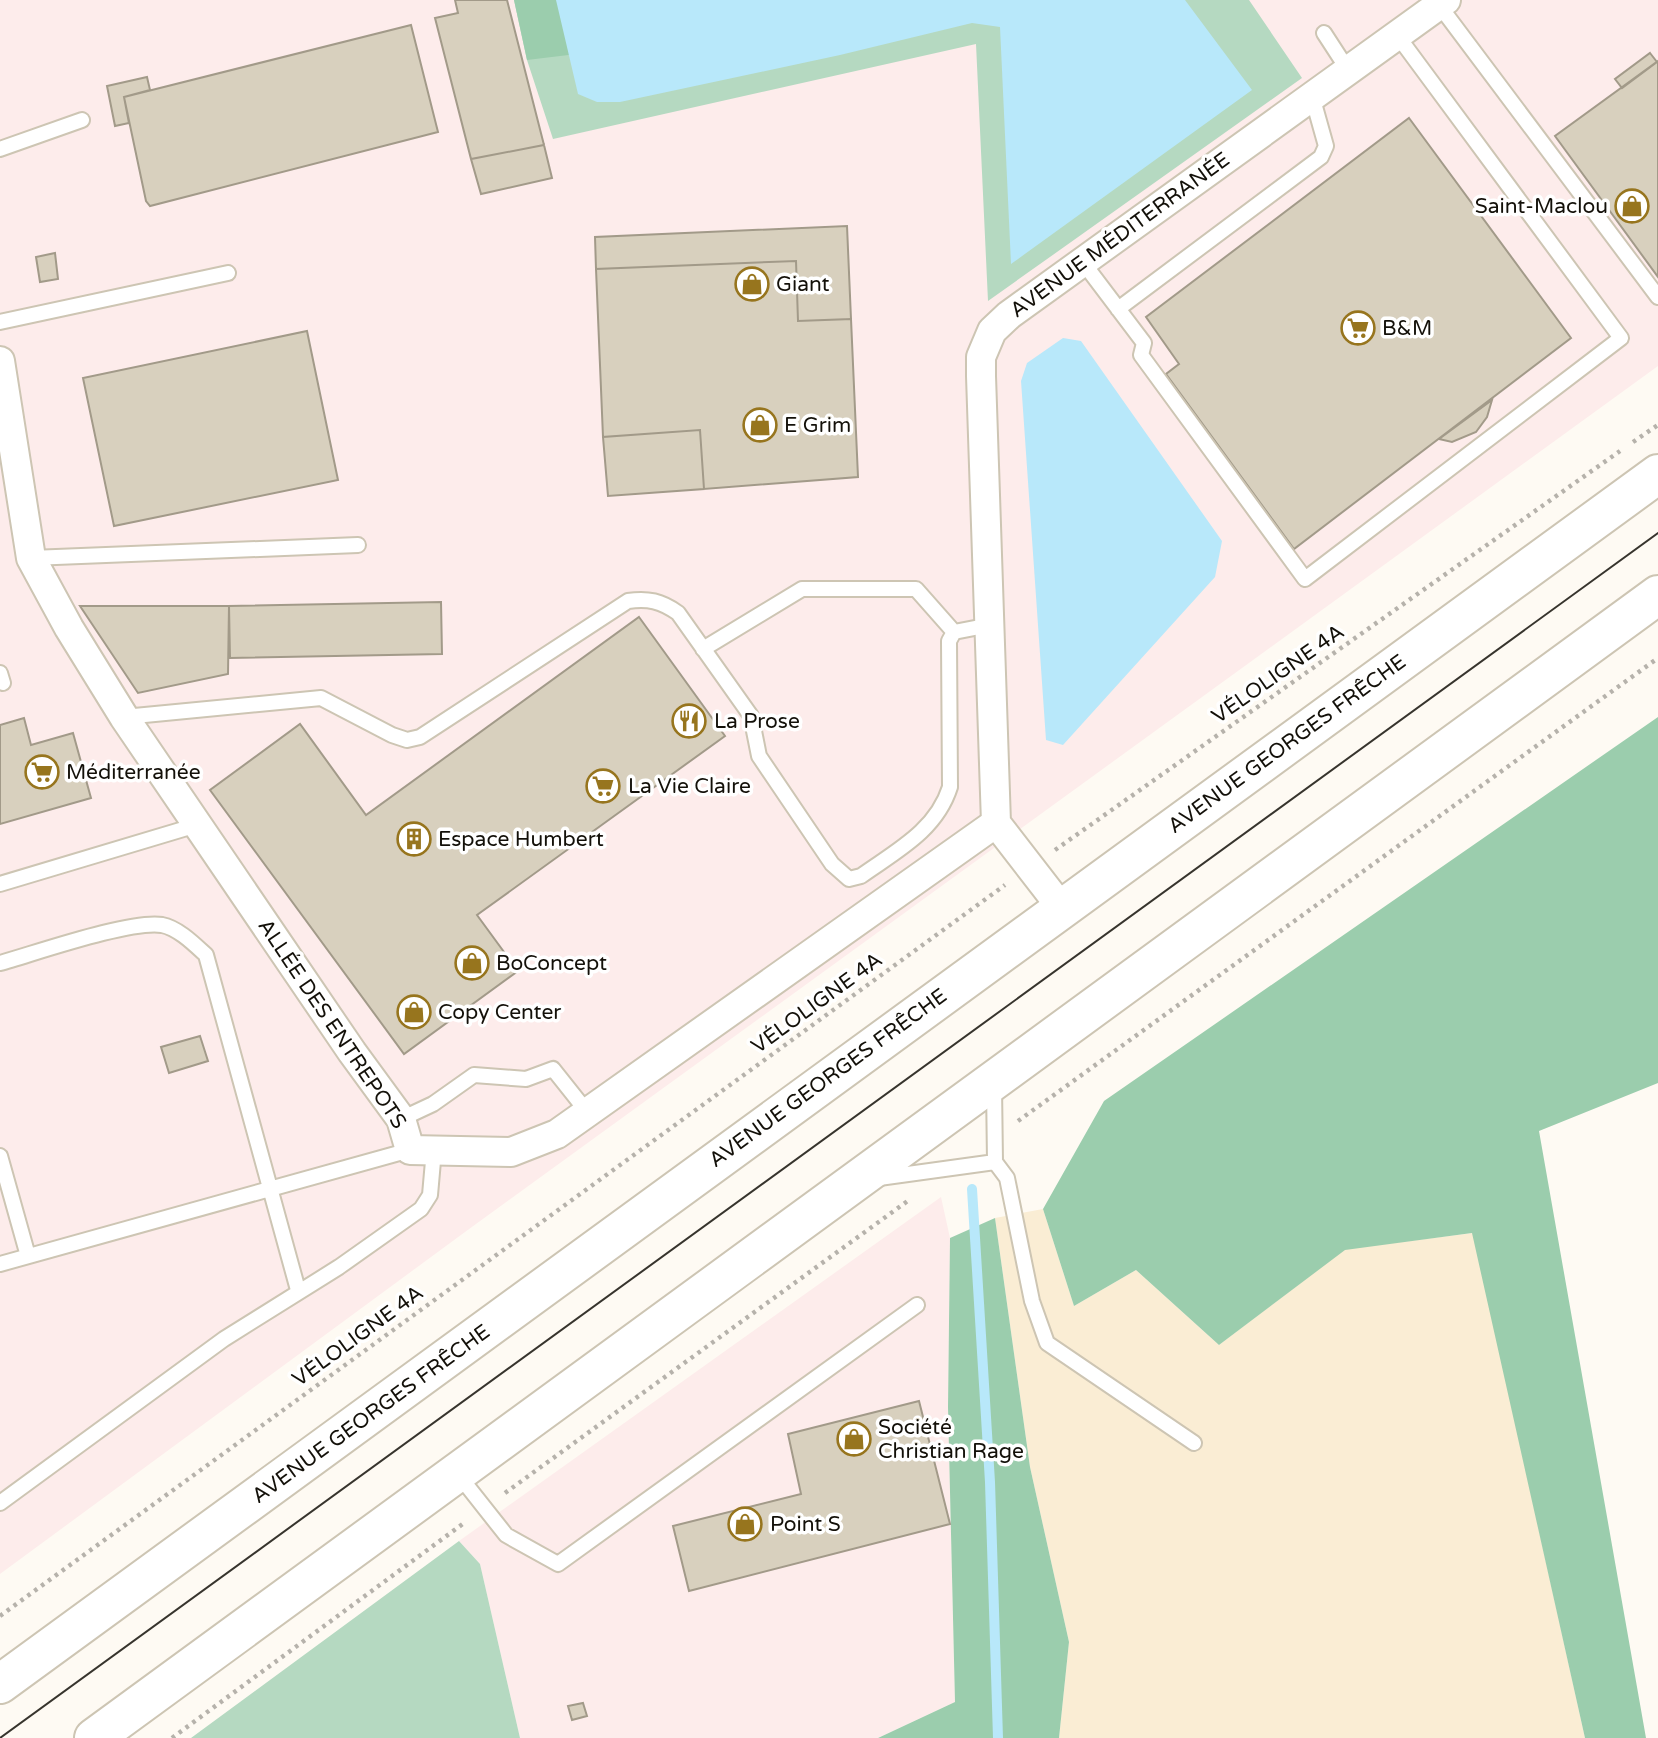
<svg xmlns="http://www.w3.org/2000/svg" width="1658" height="1738" font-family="'Varela Round',sans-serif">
<rect width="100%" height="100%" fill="#fefaf3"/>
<path fill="#fdeceb" d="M0 0H1658V366L465 1232 0 1574Z
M941 1197 950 1238 948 1407 955 1702 878 1738H520L480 1564 459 1541Z"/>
<path fill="#faedd4" d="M1043 1209 1074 1306 1136 1270 1219 1345 1345 1249 1473 1233 1585 1738H1059L1069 1642 1030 1467 995 1218Z"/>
<path fill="#b5d9c1" d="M514 0 870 33 1167 0H1249L1302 78 988 301 976 44 553 139 527 60Z
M459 1541 480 1564 520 1738H191Z"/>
<path fill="#9bcdad" d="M514 0H580L585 53 527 60Z
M1658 717V1083L1539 1131 1646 1738H1585L1472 1233 1345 1250 1219 1345 1136 1270 1074 1306 1043 1209 1104 1101Z
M995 1218 1030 1467 1069 1642 1059 1738H878L955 1702 948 1407 950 1238Z"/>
<path fill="#b8e8fa" d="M556 0H1185L1252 90 1011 264 1000 27 972 23 840 55 620 102H597L578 94Z
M1063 338 1081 341 1222 541 1215 577 1063 745 1046 740 1021 381 1027 363Z"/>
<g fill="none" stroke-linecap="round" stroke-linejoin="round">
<path stroke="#b8e8fa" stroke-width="10" d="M972 1189 990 1482 998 1738"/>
</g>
<path fill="#d8d0be" stroke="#a29a89" stroke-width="2" d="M455 0H507L544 145 471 159 435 18 458 13Z
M411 25 438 132 150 206 146 201 124 97Z
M1650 53 1657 62 1622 88 1615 79Z
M1658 61V277L1555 136Z
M147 77 150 90 124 97 129 123 115 126 107 86Z
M1409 118 1571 338 1294 549 1166 374 1179 364 1146 317Z
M544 145 552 178 481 194 471 159Z
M847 226 851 319 798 321 796 261 596 269 595 237Z
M55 253 58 279 40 282 36 257Z
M796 261 798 321 851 319 858 477 704 489 700 430 603 437 596 269Z
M307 331 338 480 114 526 83 378Z
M1492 400 1487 417 1476 432 1452 442 1439 439Z
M700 430 704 489 608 496 603 437Z
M441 602 442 654 230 658 229 606Z
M80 606H229L228 674 138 693Z
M639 617 725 736 477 915 518 971 404 1054 210 790 300 724 366 815Z
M24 718 31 745 73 733 91 798 0 824V725Z
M200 1036 208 1061 169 1073 161 1047Z
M919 1401 950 1524 689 1591 673 1526 801 1494 788 1434Z
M583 1703 587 1716 572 1720 568 1706Z"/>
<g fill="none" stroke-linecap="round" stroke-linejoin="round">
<defs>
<path id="service" d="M1439 5 1658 297
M1324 33 1348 70
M0 149 82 120
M1082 261 1144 343 1141 355 1305 579 1621 338 1397 35
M1118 309 1321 157 1326 146 1312 96
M0 322 228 273
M31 558 358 545
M703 649 802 589H916L954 632
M0 673 3 683
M124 717 321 698 392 735 407 740 420 737 628 601C648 598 661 601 678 613L751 716 759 756 832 864 849 879 861 876C896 851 936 831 950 787L949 641 954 632 990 625
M0 884 197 825
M0 963C36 953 130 920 162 925 178 928 194 944 206 955L298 1290
M401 1119 433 1104 474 1075 526 1079 553 1069 588 1113
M0 1156 28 1256
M995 1162 1007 1178 1032 1301 1047 1343 1194 1443
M879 1178 995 1162 994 1086
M0 1264 410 1150
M457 1473 506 1535 558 1564 917 1305
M0 1503 224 1339 339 1267 421 1209 430 1195 433 1161 431 1150"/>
<path id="minor" d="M0 361 31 558 69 628 124 717 352 1052 401 1119 410 1150 511 1152 557 1134 996 823
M996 823 981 376V357L992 331 1009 315 1446 0
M996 823 1061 907"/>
<path id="primary" d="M0 1684 1658 474
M94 1738 1658 595"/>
</defs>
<use href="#service" stroke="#cdc5b3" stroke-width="18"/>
<use href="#minor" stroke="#cdc5b3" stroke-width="32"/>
<use href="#primary" stroke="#cdc5b3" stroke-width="42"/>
<path stroke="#b6b2ab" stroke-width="4.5" stroke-dasharray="3.5 5" stroke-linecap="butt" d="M1633 442 1658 425
M1055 850 1620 451
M1018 1121 1658 658
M505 1493 909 1200
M0 1616 1005 885
M172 1738 464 1523"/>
<use href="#service" stroke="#fff" stroke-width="14"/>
<use href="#minor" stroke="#fff" stroke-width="28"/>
<use href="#primary" stroke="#fff" stroke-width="38"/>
<path stroke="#37342d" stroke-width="2" d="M0 1738 1658 533"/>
</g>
<defs>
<symbol id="shop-ring" viewBox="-11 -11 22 22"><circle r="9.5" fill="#fff" stroke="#97751e" stroke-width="1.5"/><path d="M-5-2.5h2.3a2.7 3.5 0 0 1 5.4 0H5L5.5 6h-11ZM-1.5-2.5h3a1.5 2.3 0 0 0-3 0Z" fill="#97751e"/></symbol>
<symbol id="supermarket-ring" viewBox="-11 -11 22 22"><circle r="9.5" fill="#fff" stroke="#97751e" stroke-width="1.5"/><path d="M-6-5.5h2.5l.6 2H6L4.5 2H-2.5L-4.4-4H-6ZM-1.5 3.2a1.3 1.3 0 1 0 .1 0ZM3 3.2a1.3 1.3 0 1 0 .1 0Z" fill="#97751e"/></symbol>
<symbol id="restaurant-ring" viewBox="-11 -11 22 22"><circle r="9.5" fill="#fff" stroke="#97751e" stroke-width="1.5"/><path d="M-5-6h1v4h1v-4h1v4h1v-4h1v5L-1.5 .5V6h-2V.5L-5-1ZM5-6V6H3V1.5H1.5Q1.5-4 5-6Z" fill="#97751e"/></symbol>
<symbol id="building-ring" viewBox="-11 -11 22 22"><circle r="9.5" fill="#fff" stroke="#97751e" stroke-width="1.5"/><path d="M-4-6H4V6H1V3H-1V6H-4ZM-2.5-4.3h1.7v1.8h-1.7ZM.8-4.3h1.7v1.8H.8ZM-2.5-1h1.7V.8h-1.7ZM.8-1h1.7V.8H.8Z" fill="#97751e"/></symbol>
</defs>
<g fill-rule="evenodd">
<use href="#shop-ring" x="1613" y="187" width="38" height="38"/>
<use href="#shop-ring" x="733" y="265" width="38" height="38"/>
<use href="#supermarket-ring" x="1339" y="309" width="38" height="38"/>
<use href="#shop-ring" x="741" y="406" width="38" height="38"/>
<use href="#restaurant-ring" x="670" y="702" width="38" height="38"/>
<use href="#supermarket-ring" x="23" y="753" width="38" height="38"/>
<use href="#supermarket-ring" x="584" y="767" width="38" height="38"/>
<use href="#building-ring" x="395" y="820" width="38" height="38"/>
<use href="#shop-ring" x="453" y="944" width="38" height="38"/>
<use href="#shop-ring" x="395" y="993" width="38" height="38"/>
<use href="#shop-ring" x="835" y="1420" width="38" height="38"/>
<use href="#shop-ring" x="726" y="1505" width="38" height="38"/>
</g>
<g text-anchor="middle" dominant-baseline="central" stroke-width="7" stroke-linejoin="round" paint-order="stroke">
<g font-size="21" fill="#131009" stroke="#fff" text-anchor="start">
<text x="1608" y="206" text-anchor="end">Saint-Maclou</text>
<text x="776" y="284">Giant</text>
<text x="1382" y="328">B&amp;M</text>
<text x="784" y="425">E Grim</text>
<text x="714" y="721">La Prose</text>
<text x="66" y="772">Méditerranée</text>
<text x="628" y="786">La Vie Claire</text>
<text x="438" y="839">Espace Humbert</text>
<text x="496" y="963">BoConcept</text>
<text x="438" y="1012">Copy Center</text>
<text x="878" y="1427">Société<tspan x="878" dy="24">Christian Rage</tspan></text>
<text x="770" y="1524">Point S</text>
</g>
<g font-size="21" fill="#131009" stroke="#fff">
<text transform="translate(1120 235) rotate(-36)">AVENUE MÉDITERRANÉE</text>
<text transform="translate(1278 674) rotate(-35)">VÉLOLIGNE 4A</text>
<text transform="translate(1287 744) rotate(-36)">AVENUE GEORGES FRÊCHE</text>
<text transform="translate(817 1003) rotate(-36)">VÉLOLIGNE 4A</text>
<text transform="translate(332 1024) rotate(56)">ALLÉE DES ENTREPOTS</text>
<text transform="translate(828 1078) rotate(-36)">AVENUE GEORGES FRÊCHE</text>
<text transform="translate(358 1336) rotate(-36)">VÉLOLIGNE 4A</text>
<text transform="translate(371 1414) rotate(-36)">AVENUE GEORGES FRÊCHE</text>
</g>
</g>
</svg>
